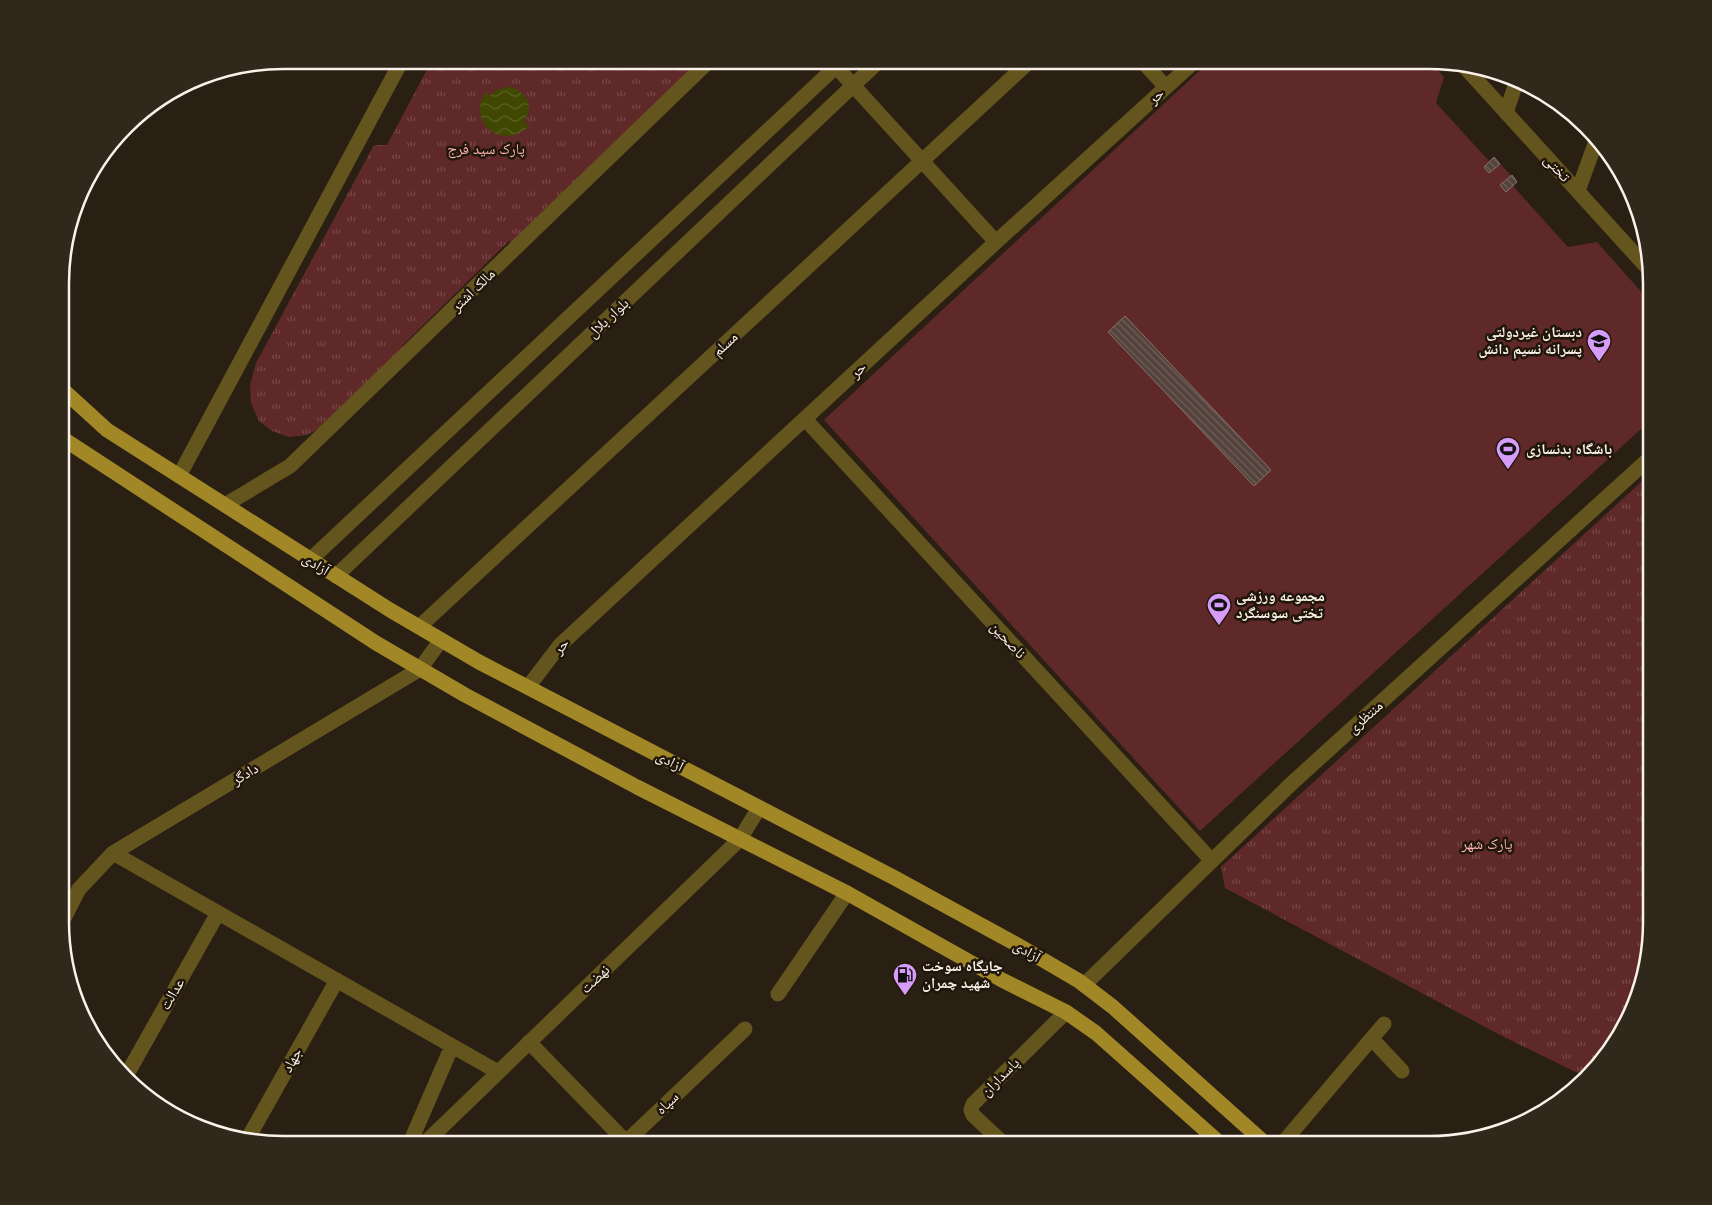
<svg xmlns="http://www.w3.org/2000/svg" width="1712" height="1205" font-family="'Varela Round','Noto Naskh Arabic',sans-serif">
<defs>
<pattern id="park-tufts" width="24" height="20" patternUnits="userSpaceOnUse" patternTransform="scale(1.25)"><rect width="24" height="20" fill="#602929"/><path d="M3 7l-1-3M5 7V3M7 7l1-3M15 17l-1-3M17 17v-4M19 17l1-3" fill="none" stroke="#784848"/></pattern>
<pattern id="water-waves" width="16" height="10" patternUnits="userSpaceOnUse" patternTransform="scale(1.25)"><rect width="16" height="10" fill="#404700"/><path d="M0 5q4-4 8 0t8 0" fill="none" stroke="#5c6225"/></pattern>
<pattern id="building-back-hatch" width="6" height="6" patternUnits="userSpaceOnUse" patternTransform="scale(1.25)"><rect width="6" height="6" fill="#54433c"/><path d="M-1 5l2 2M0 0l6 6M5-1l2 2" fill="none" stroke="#6e5f58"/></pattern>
</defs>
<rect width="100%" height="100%" fill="#2a1f13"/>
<path fill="#602929" d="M1211 60H1429L1444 77 1436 103 1489 161 1494 157 1517 182 1513 186 1568 247 1597 242 1652 304V419L1200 831 824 420Z"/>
<path fill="url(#park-tufts)" d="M432 60H707L516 244 509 241 402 346 406 350 326 425 307 435 289 437 272 431 259 421 251 403 250 385 256 363 374 145H387Z
M1652 472V937L1640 994 1606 1058 1584 1076 1506 1038 1225 888 1221 867Z"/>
<path fill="url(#water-waves)" d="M511 87C528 94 534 105 524 122L529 126C503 151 467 124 485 92L490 96C496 89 502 88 511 87Z"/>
<path fill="url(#building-back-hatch)" stroke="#86736b" d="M1494 157 1500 164 1489 173 1484 167Z
M1512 175 1517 182 1506 192 1500 185Z
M1125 316 1271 470 1254 486 1108 332Z"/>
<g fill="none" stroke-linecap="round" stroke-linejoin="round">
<path stroke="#64541d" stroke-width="15" d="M830 60 996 242
M1141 60 1166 87
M1462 64 1652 273
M1506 113 1517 80
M1578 191 1596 141
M805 419 1212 861
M179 476 402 60
M225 505 290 466 710 60
M310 560 843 60
M336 576 880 60
M419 627 1031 60
M528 687 560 645 996 242 1196 60
M113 853 498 1072
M62 922 79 889 113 853 420 669 441 640
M1084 985 1291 784 1652 456
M778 994 847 893
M1372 1039 1402 1071
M529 1042 626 1142 745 1029
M126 1076 218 913
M247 1140 337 980
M409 1145 452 1046
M423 1145 740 839 759 808
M1005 1145 973 1115 971 1110 973 1104 1066 1012
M1281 1145 1384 1024"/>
<path stroke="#a18726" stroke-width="15" d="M62 389 107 430 390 610 479 662 893 877 1014 943 1079 981 1113 1007 1267 1145
M62 438 376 643 465 695 637 787 847 893 1002 980 1066 1012 1096 1033 1222 1145"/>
</g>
<defs>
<symbol id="school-pin" viewBox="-11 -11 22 30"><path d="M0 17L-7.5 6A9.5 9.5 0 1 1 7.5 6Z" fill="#d79bf9" stroke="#20160a"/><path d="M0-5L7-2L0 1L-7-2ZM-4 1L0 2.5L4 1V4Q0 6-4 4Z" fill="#111"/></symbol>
<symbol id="stadium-pin" viewBox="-11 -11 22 30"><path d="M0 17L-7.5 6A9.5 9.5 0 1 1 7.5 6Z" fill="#d79bf9" stroke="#20160a"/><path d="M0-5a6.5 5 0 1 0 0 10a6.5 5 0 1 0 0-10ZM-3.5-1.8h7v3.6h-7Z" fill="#111"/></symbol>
<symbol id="fuel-pin" viewBox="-11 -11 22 30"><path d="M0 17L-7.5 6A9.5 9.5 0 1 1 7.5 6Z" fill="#d79bf9" stroke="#20160a"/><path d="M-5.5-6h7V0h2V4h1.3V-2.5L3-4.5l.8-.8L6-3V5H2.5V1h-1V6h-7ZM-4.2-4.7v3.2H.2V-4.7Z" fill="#111"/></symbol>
</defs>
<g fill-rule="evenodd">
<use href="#school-pin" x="1585" y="327" width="28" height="38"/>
<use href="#stadium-pin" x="1494" y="435" width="28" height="38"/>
<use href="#stadium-pin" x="1205" y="591" width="28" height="38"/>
<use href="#fuel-pin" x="891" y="961" width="28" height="38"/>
</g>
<g text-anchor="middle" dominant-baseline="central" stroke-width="5" stroke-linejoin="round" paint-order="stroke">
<g font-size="15" fill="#faf2ea" stroke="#20160a">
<text transform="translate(1156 96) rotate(-42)">حر</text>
<text transform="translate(1557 168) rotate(48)">تختی</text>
<text transform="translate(473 290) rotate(-44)">مالک اشتر</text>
<text transform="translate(608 318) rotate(-43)">بلوار بلال</text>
<text transform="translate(725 344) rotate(-43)">مسلم</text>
<text transform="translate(858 370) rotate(-43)">حر</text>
<text transform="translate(316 564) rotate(32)">آزادی</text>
<text transform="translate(1008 640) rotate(47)">ناصحین</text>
<text transform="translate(561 646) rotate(-48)">حر</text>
<text transform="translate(1365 717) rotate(-42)">منتظری</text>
<text transform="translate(670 761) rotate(27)">آزادی</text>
<text transform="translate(245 774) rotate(-31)">دادگر</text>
<text transform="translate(1027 951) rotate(30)">آزادی</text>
<text transform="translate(595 979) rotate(-44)">نهضت</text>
<text transform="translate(172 994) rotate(-60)">عدالت</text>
<text transform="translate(292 1060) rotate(-61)">جهاد</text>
<text transform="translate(1000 1077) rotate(-45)">پاسداران</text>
<text transform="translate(667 1103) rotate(-44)">سپاه</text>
</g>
<g font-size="15" fill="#fbb4af" stroke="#20160a">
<text x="486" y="149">پارک سید فرج</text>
<text x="1487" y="844">پارک شهر</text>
</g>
<g font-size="15" font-weight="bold" fill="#faf2ea" stroke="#20160a" text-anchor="start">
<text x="1582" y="332" text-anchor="end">دبستان غیردولتی<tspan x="1582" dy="17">پسرانه نسیم دانش</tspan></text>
<text x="1526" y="449">باشگاه بدنسازی</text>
<text x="1236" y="596">مجموعه ورزشی<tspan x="1236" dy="17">تختی سوسنگرد</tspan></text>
<text x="922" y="966">جایگاه سوخت<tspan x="922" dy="17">شهید چمران</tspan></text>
</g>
</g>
<path d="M0 0H1712V1205H0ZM283 69H1429A214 214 0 0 1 1643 283V922A214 214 0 0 1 1429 1136H283A214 214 0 0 1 69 922V283A214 214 0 0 1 283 69Z" fill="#31281c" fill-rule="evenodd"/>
<path fill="none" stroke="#faf2ea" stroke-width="2.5" d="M283 69H1429A214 214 0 0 1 1643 283V922A214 214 0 0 1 1429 1136H283A214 214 0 0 1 69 922V283A214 214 0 0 1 283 69Z"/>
</svg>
